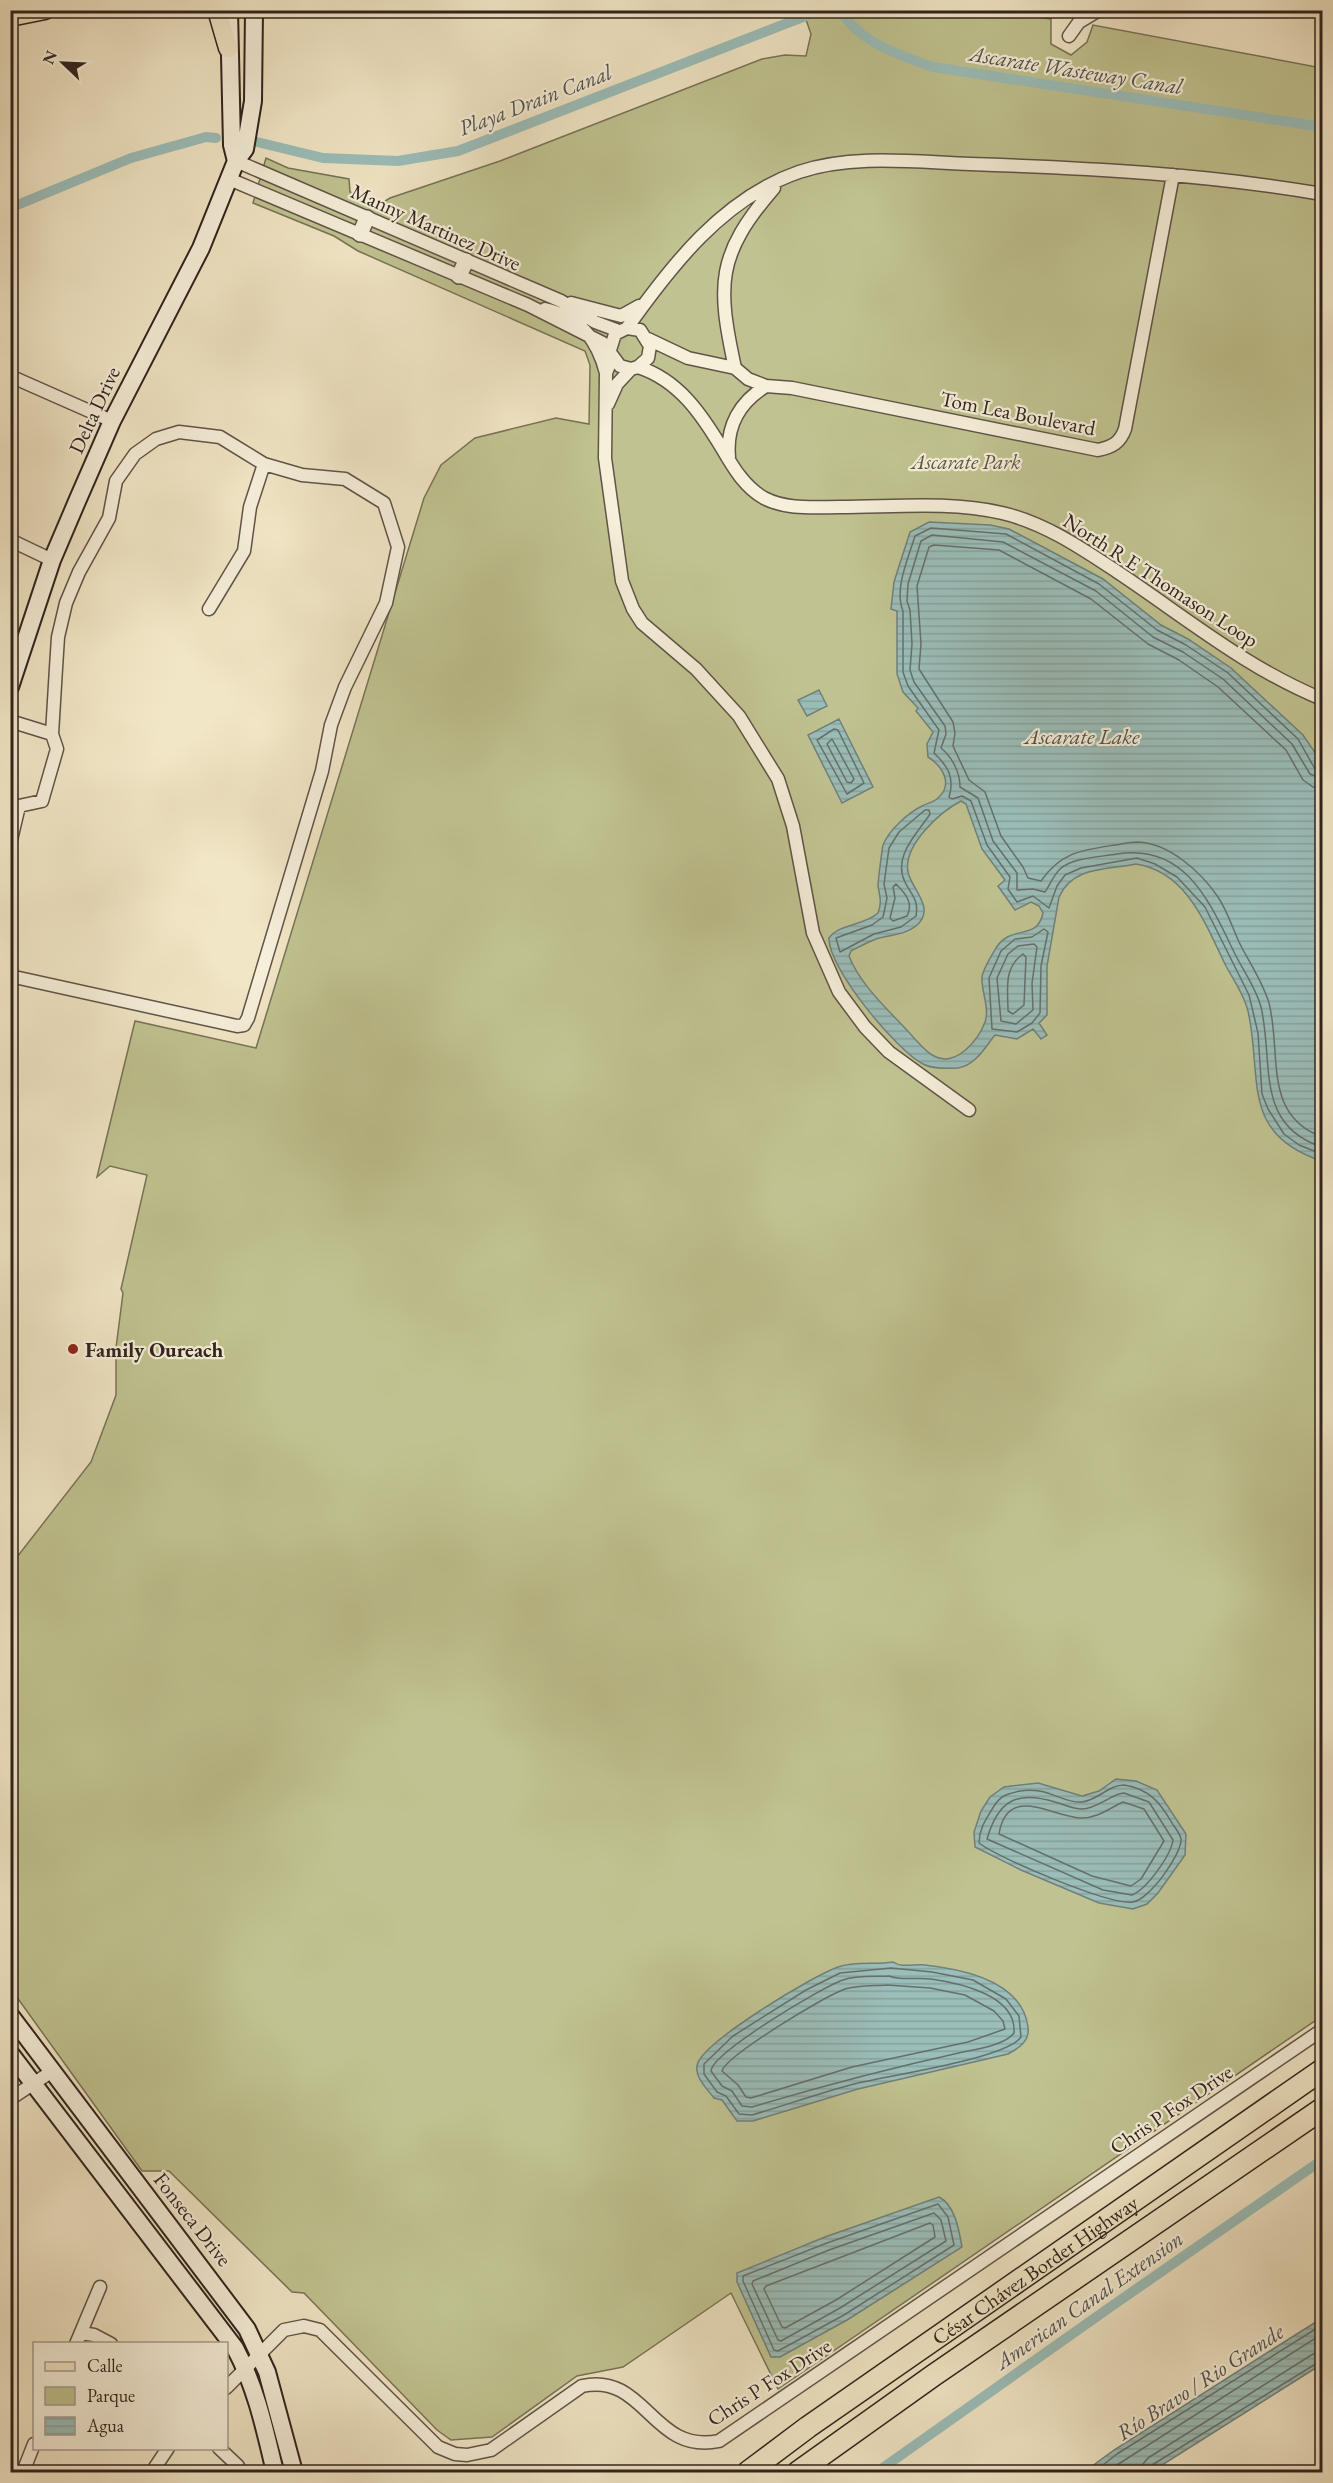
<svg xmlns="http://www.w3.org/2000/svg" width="1333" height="2483" font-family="'EB Garamond',serif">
<defs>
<pattern id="water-rules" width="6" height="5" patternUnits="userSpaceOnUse" patternTransform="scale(1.5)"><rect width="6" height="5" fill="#9bbeba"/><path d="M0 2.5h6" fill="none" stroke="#86a39f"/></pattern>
</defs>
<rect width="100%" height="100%" fill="#f1e6c6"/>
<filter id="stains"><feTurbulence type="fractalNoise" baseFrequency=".00333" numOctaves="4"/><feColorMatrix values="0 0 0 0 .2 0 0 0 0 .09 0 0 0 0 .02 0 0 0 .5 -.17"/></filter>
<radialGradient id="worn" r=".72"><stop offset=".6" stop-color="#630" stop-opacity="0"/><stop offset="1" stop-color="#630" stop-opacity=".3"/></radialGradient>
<path fill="#c0c391" stroke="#787358" stroke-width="1.5" d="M803 11H994L1051 19V44L1071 55 1087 42 1093 25 1322 68V2016L778 2389 731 2293 623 2367 577 2376 492 2437 451 2440 437 2430 304 2293 292 2292 169 2171H142L11 1989 10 1566 91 1462 116 1395V1348L123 1293 121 1289 147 1175 110 1166 97 1177 135 1021 256 1048 424 498 441 465 475 438 556 418 589 424 590 365 585 351 358 251 334 236 253 203 266 158 288 168 349 179 350 192 379 205 390 198 500 161 762 59 785 55 806 56 811 34Z"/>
<path fill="url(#water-rules)" stroke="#70807c" stroke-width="1.5" fill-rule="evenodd" d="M929 522 990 525 1009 529 1103 579 1161 625 1188 639 1231 668 1303 735 1316 754 1322 770V1161C1239 1134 1263 1077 1248 1011 1244 994 1234 981 1226 966 1206 926 1188 872 1136 864 1106 870 1073 866 1059 897L1047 966V1015L1039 1023 1047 1035 1041 1039 1033 1029 1017 1039 995 1035C986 1046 975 1066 958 1068 949 1068 934 1070 923 1064 897 1051 828 968 829 938 840 923 864 926 878 913 882 903 880 897 878 886 878 881 882 850 883 845 889 830 908 813 922 806 927 803 933 803 938 798 954 784 942 766 928 757L927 744 933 732 916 711 918 708 903 692 897 674V611L891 609 894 582 910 532ZM961 801 966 804 982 849 1005 880 998 886 1015 910 1031 902 1039 906 1043 913C1037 942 1012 923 996 948 992 955 983 969 982 977 981 991 990 1008 985 1022 979 1040 955 1068 934 1056 926 1052 920 1044 914 1038 892 1013 861 987 849 956L851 951C859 947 868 942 876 939 889 935 905 935 916 926 937 908 911 889 908 872 903 845 940 812 961 801Z
M819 690 827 706 807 716 798 700Z
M839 719 873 787 842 803 808 735Z
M1116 1779 1136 1781 1157 1790 1186 1834 1185 1855 1158 1893 1147 1904 1133 1909 1099 1903 1021 1870 975 1847 974 1832 981 1811 990 1797 1004 1787 1038 1783 1082 1796 1099 1791Z
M893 1962C901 1968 915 1964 925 1965 962 1969 1022 1981 1028 2027 1030 2041 1019 2048 1008 2054L858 2089 753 2121H737L722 2100 714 2098C708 2090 695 2078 697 2066 699 2044 814 1975 838 1967 855 1961 875 1965 893 1962Z
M939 2197C955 2205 959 2230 962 2247L847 2320 780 2357H771L737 2282V2273L825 2237Z
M1322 2318V2364L1151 2472H1084L1114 2450Z"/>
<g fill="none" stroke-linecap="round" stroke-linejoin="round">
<path stroke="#65706c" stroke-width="1.5" d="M834 729 838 730 864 783 847 794 817 740Z
M832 739 854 779 851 783 847 782 827 744Z
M1322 771 1315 769 1298 739 1228 673 1186 645 1157 630 1099 584 1006 534 931 528 915 536C908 559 894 589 903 611V672L908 686 939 730 934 753C948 766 955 778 949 797L952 799 962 796 971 801 987 845 1010 877 1008 889 1017 902 1033 896 1049 908 1057 886 1065 875 1081 868 1137 858 1155 864 1177 877 1205 907 1249 995 1258 1033 1262 1094 1268 1109 1284 1134 1299 1145 1322 1154
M1322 779 1310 774 1292 744 1223 679 1183 652 1153 637 1096 591 1003 542 932 535 921 541 908 584 907 601 910 610 912 644 910 670 914 682 945 726 946 734 941 748C952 757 960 772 960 787L978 798 993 841 1017 873V890L1033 889 1045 892C1050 885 1053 876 1060 869 1073 857 1101 857 1117 854 1186 843 1210 903 1235 954 1244 972 1256 988 1261 1007 1274 1062 1254 1125 1322 1147
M1322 788 1313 787 1303 780 1286 750 1218 687 1179 660 1148 644 1091 599 999 550 934 545 929 547 917 586 921 644 919 669 953 722 955 733 953 746 969 780 985 792 1001 836 1023 867 1028 878 1041 881C1061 852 1082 850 1115 845 1122 844 1130 842 1138 842 1169 843 1201 872 1218 897 1228 912 1233 930 1241 946 1251 965 1263 983 1269 1003 1282 1053 1262 1115 1322 1137
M925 810H929L930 814C918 833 892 856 905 882 911 895 919 899 916 916L901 927 874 934 840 952 836 938 872 925 883 917 887 898 884 884 889 848 899 832Z
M896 884C905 893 914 903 907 916L893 921 890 918 895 898 893 887Z
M1044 929 1048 932 1041 966 1040 1013 1032 1023 1017 1032 992 1029 989 978 1001 951 1015 939 1032 937Z
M1034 944 1037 947 1032 983 1033 1010 1016 1024 1001 1021 997 978 1008 954 1018 946Z
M1023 954 1026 957 1024 1005 1013 1014 1008 1011C1008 990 1003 968 1023 954Z
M1124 1785C1149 1789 1160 1802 1172 1823 1175 1828 1180 1833 1181 1839 1182 1854 1149 1900 1133 1902 1111 1906 998 1858 979 1843 979 1828 987 1818 994 1806 1001 1795 1007 1794 1020 1791 1047 1786 1064 1804 1082 1802 1098 1800 1109 1785 1124 1785Z
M1124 1793 1149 1802 1173 1840C1171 1855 1147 1889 1132 1895L1103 1890 987 1839C998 1801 1016 1790 1055 1802 1063 1804 1073 1809 1082 1809 1097 1809 1113 1793 1124 1793Z
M1123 1802 1144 1809 1164 1841 1141 1879 1131 1886 1092 1876 999 1834C1007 1784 1051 1816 1080 1818 1096 1819 1110 1808 1123 1802Z
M891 1968 932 1972 973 1980 1006 1999 1019 2016 1021 2037C1006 2059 885 2076 854 2084 820 2093 786 2105 752 2115L739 2114 726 2096 717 2092 704 2074V2064L733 2036 806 1990 840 1973Z
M889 1976C902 1981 917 1977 931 1979 959 1983 1017 1995 1014 2033 1005 2045 977 2049 963 2052 891 2068 822 2086 752 2107L742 2106 732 2091 722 2086 711 2071C712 2053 822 1987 843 1980 857 1975 874 1977 889 1976Z
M887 1985 930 1988 965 1995 994 2011 1003 2021 1005 2029 968 2042 852 2067 751 2098 746 2097 738 2085 722 2071C726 2056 826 1995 845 1989 858 1985 874 1986 887 1985Z
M938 2204 948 2217 954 2245 844 2315 778 2351 774 2350 743 2281V2276L827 2243Z
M934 2213 941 2220 946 2241 840 2308 781 2341 778 2340 752 2284 753 2281 829 2250Z
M930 2223 933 2225 935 2237 836 2300 785 2328 782 2327 764 2289 766 2286Z
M1094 2472 1117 2454 1322 2325
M1106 2472 1322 2334
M1141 2472 1143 2464 1148 2458 1313 2354 1322 2352
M1149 2472 1152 2465 1322 2360"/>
<path stroke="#9bbeba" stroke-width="10" d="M840 10C860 43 899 55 933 67L1322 127
M257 142 323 158 398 161 458 151 816 12
M10 208 131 158 206 137 216 138
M877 2472 1109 2308 1322 2160"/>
<defs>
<path id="minor" d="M1069 36 1079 22 1099 10
M236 161 561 301 595 322 619 331
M229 179 528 305 603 343 620 366 631 369 638 367 648 358 650 346 640 330 627 328 615 334 610 350
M571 303 621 316 639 306
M545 309C579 317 597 338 606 373
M627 328C671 266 723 198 799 172 852 154 915 162 970 164 1088 168 1206 174 1322 194
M648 339 688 358 735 368 748 379 766 386 792 388 1098 450C1112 447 1120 443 1125 429L1173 175
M612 358 606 373 605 458 622 581 633 609 642 623 696 669 739 716 778 779 793 826 813 933 839 992 865 1027 889 1052 969 1110
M638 367C679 380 702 415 723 450 734 469 745 487 764 498 787 510 814 507 840 507 894 507 949 501 1002 513 1045 523 1083 549 1119 573 1185 617 1248 669 1322 699
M735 368C717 285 716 255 774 188
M10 376 112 421
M608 404 617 384 631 369
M729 457C726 426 740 402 766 386
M10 540 52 560
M209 609 244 551 250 507 264 464
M10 721 52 734
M10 804 19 806 42 801 57 749 52 734 56 668 58 637 66 603 79 572 109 518 116 481 135 454 156 439 179 432 220 437 264 464 302 475 345 479 384 503 398 547 386 603 345 687 331 725 322 771 248 1018 244 1025 237 1026 10 976
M10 844 19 806
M10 2099 51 2072
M81 2333 94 2335 111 2344
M76 2344 100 2287
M226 2388 284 2330 304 2326 320 2330 438 2447 455 2454 467 2455 491 2450 582 2386C646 2372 652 2455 719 2441L1322 2030
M219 2448 238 2466
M23 2472 34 2444
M152 2472 168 2448"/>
<path id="tertiary" d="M360 234 367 218
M459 276 466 261"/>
<path id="secondary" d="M229 10 232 145 236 161
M10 687 52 560 78 499 112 421 201 248 236 161 245 149 253 101 254 10
M10 2015 247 2329 267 2372 294 2472
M10 2053 235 2348C256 2387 265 2430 275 2472"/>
<path id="primary" d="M217 10 228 48
M10 17 45 10"/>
<g id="motorway">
<path id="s1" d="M748 2472 808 2427 1322 2070"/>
<path d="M798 2472 934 2375 1322 2109"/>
</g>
</defs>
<use href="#minor" stroke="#605448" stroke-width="15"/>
<use href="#tertiary" stroke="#605448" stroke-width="18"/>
<use href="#secondary" stroke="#2f231e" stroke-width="20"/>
<use href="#primary" stroke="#2f231e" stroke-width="21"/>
<use href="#motorway" stroke="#2f231e" stroke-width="24"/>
<use href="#minor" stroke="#f6efda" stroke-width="12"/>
<use href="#tertiary" stroke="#f6efda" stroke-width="15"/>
<use href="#secondary" stroke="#f6efda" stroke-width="16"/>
<use href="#primary" stroke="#f1e6c6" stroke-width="18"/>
<use href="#motorway" stroke="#f1e6c6" stroke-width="21"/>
</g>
<circle fill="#8f2418" stroke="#f6efda" stroke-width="2" cx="73" cy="1349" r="6"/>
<g text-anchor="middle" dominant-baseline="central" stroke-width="4.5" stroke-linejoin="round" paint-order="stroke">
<g font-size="21" fill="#2f231e" stroke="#f6efda">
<text transform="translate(436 227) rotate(24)">Manny Martinez Drive</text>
<text transform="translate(94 410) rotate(-65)">Delta Drive</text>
<text transform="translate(1018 413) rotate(11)">Tom Lea Boulevard</text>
<text transform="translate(1161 580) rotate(33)">North R E Thomason Loop</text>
<text transform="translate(1171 2109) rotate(-34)">Chris P Fox Drive</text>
<text transform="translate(193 2219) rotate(52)">Fonseca Drive</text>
<text stroke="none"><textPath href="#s1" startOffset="351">César Chávez Border Highway</textPath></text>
<text transform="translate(769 2382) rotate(-33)">Chris P Fox Drive</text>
</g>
<g font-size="21" font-style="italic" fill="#5a5340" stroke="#f6efda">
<text x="966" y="461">Ascarate Park</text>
</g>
<g font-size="21" font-weight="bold" fill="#2f231e" stroke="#f6efda" text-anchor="start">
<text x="85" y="1349">Family Oureach</text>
</g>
<g font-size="22" font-style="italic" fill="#4f524d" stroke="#f6efda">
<text transform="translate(1076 70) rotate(9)">Ascarate Wasteway Canal</text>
<text transform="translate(535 100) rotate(-21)">Playa Drain Canal</text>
<text x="1082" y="736">Ascarate Lake</text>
<text transform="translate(1089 2300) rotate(-35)">American Canal Extension</text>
<text transform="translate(1200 2382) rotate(-33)">Río Bravo / Rio Grande</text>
</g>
</g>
<rect width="1333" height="2483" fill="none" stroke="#f1e6c6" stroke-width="36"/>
<rect x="12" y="12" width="1309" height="2459" fill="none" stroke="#2f231e" stroke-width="3"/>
<rect x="18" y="18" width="1297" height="2447" fill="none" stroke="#2f231e" stroke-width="1.5"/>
<rect x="33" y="2342" width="195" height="108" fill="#f6efda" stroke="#a69d8f" stroke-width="1.5"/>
<rect x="45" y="2362" width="30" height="9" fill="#f1e6c6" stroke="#a69d8f" stroke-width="1.5"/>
<text x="87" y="2372" font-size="18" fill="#2f231e">Calle</text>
<rect x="45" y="2387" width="30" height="18" fill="#c0c391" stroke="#a69d8f" stroke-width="1.5"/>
<text x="87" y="2402" font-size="18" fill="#2f231e">Parque</text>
<rect x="45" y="2417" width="30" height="18" fill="url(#water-rules)" stroke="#a69d8f" stroke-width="1.5"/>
<text x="87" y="2432" font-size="18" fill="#2f231e">Agua</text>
<g transform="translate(63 63) rotate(293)" stroke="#f6efda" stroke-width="4.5" paint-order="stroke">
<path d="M0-4.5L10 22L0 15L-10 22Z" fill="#2f231e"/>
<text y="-9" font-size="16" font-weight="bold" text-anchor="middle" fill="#2f231e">N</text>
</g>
<rect width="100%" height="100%" filter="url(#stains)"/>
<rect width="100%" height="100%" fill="url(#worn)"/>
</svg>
